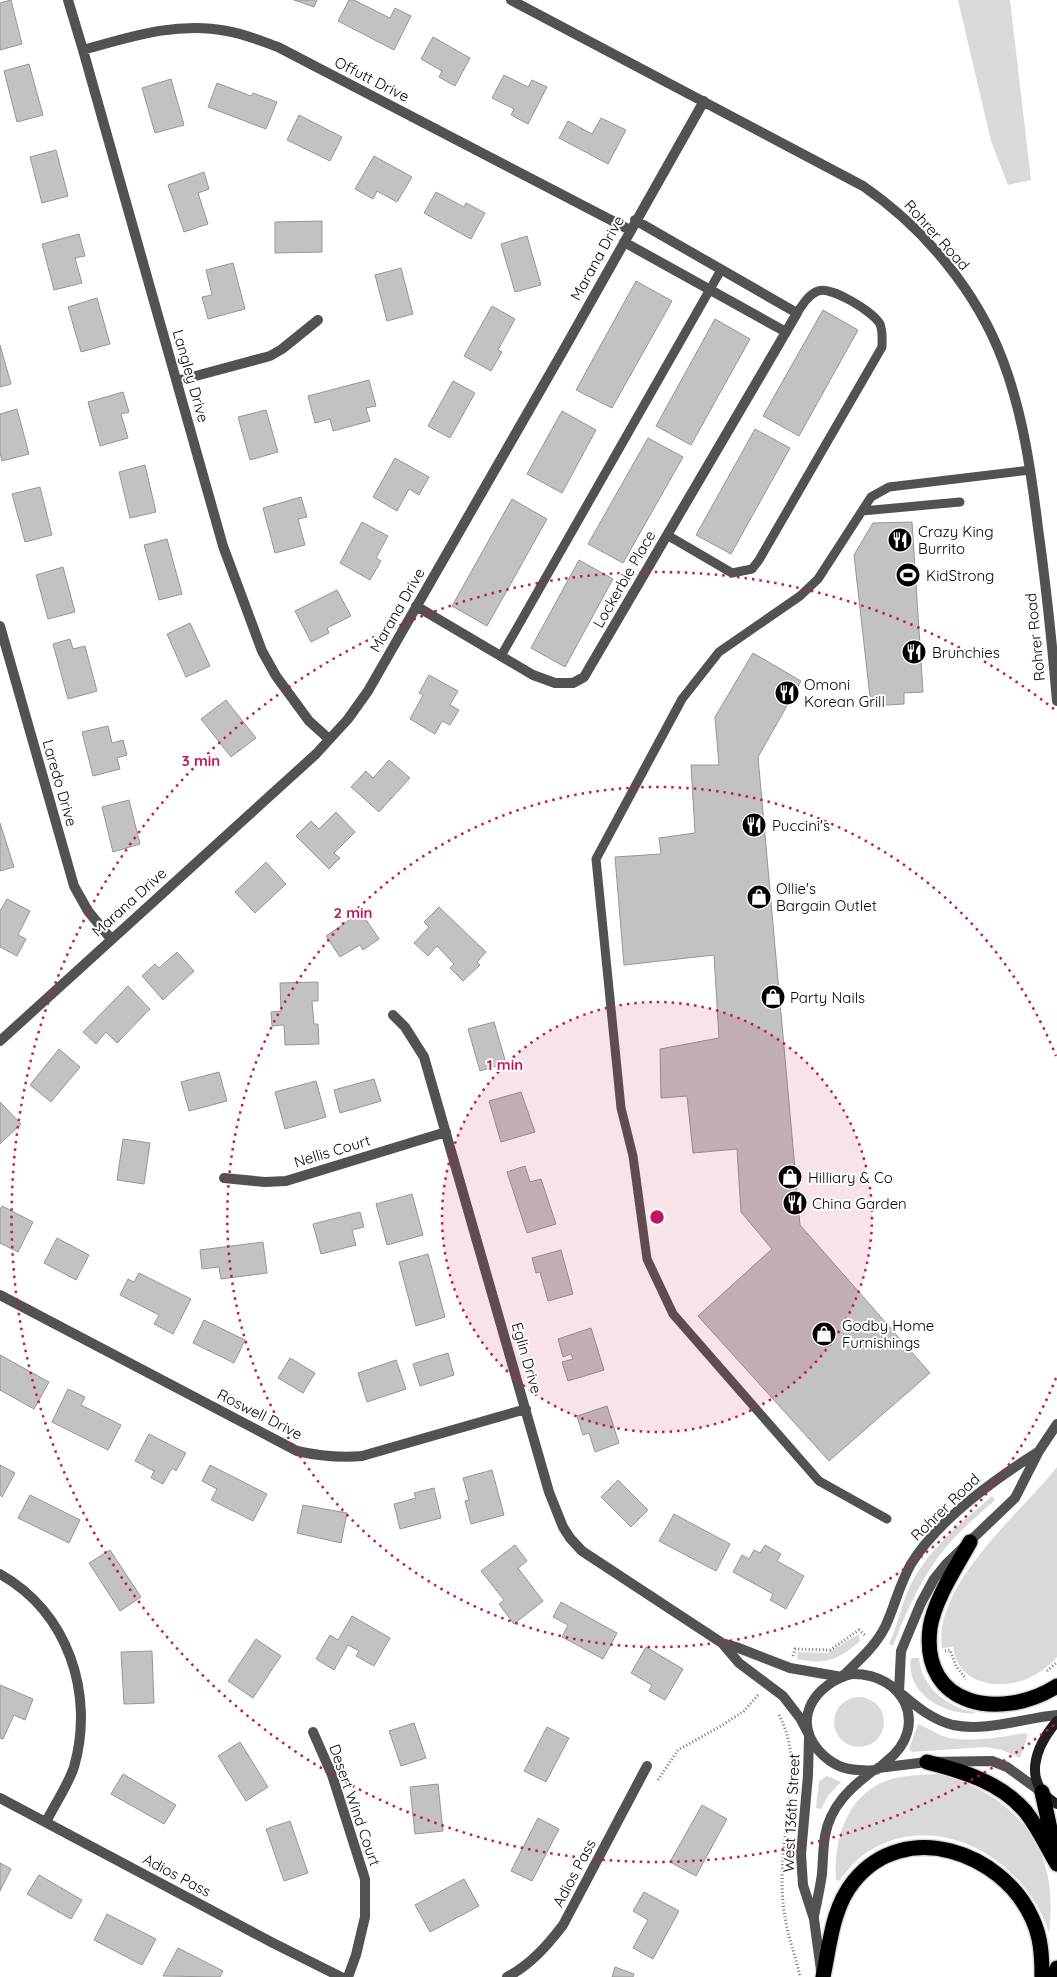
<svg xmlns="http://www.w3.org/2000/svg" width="1057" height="1977" font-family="Quicksand,sans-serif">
<rect width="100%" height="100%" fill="#fff"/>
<path fill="#d9d9d9" d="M958 0H1010L1031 180 1008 185 991 141Z
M1057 1467V1657C1049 1666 1040 1673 1029 1678 999 1691 958 1685 953 1647L942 1648C933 1584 1021 1513 1057 1467Z
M992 1496 995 1500C984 1510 972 1520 961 1531 928 1563 909 1604 893 1646L889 1644C898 1625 901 1605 910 1586 928 1549 961 1523 992 1496Z
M859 1634 860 1641C839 1660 824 1665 797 1659L798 1652 827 1653Z
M911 1658H919C921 1687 948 1708 975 1712V1713C944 1716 905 1693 911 1658Z
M834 1722a25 25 0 1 1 50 0a25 25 0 1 1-50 0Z
M918 1724C927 1727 936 1734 946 1737 969 1743 1003 1737 1025 1733L1028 1735 1020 1758 1002 1750 985 1747 912 1752 909 1749Z
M937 1774C950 1774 965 1782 976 1788 1037 1819 1057 1867 1049 1933 1027 1861 939 1807 869 1851 857 1858 847 1870 839 1881L836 1880C833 1842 846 1798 883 1782 900 1775 919 1775 937 1774Z
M827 1776 841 1782 828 1796 821 1809 816 1808 819 1781Z"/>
<path fill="#c2c2c2" stroke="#969696" d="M11 0 22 44 0 50V3Z
M294 0H317L314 7Z
M349 0H354L390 18 395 8 411 16 394 50 338 21Z
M433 37 470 58 455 86 439 77 442 71 421 59Z
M29 64 43 115 17 122 4 71Z
M504 75 528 87 532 80 547 87 528 124 511 115 514 109 492 98Z
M171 79 184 125 155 133 142 88Z
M217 83 251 96 253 93 277 102 266 129 208 107Z
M299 115 342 137 330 161 287 140Z
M601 118 626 130 608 164 559 138 568 121 592 134Z
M56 150 68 196 42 203 30 157Z
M374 156 412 177 397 202 377 191 373 199 355 189Z
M204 172 209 189 198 193 208 224 184 232 168 185Z
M436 192 464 207 466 203 485 213 471 239 424 213Z
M322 221V252L275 253V222Z
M79 234 85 256 75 258 82 283 54 290 42 244Z
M527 236 541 285 515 292 501 244Z
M233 263 245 309 208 319 202 297 212 295 206 270Z
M401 268 413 314 387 321 375 275Z
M636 281 672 301 612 408 576 390Z
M97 298 110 344 81 352 68 307Z
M492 306 515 319 498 350 502 352 491 371 464 356Z
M823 310 858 330 799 436 763 416Z
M715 319 750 339 691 445 656 426Z
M0 345 11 384 0 387Z
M369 380 376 406 366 408 370 421 333 431 330 419 315 423 308 396Z
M453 381 475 393 450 438 428 426Z
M123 392 129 412 121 414 128 438 100 446 88 402Z
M17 409 29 454 2 461 0 453V414Z
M266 410 278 452 250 460 238 417Z
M562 411 596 430 562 493 527 474Z
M755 429 790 448 731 554 696 535Z
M648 438 683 457 623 563 588 544Z
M395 458 429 477 419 495 409 489 397 511 373 497Z
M145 465 156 512 130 518 119 472Z
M40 487 52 535 25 542 12 494Z
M301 497 307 517 298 519 305 545 275 553 263 508Z
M512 499 547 519 487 626 452 606Z
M362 522 388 536 376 558 381 561 370 580 340 563Z
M912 522 923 692 904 693V704L871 706 854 555 873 523Z
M167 539 182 594 159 600 144 545Z
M579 560 613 579 565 667 531 648Z
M63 567 75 612 48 619 36 575Z
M337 590 351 616 327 628 329 633 311 642 295 611Z
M190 623 210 666 186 677 167 634Z
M70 639 73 649 85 646 97 691 68 699 53 644Z
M753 653 801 681 758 757 800 1225 930 1373 829 1461 698 1316 772 1249 741 1212 737 1149 693 1153 687 1096 661 1098 660 1049 719 1038 714 955 624 965 615 857 661 854 659 838 695 833 691 765H719L715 717Z
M429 675 458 691 450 705 459 710 450 725 442 721 435 734 410 719 423 695 419 693Z
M226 700 256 738 231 757 201 719Z
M108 726 112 743 123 740 127 755 117 758 120 769 93 776 82 732Z
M389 760 410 778 379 812 351 787 366 771 373 778Z
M129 800 140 844 113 852 102 807Z
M336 812 355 832 334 853 340 858 329 869 296 836 311 821 319 829Z
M0 823 14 867 0 871Z
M266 862 286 884 255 913 235 892Z
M7 899 30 911 18 935 26 939 17 956 0 947V911Z
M439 907 486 952 477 962 480 965 463 981 450 968 454 964 437 946 428 956 414 943 429 927 424 922Z
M361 912 379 939 363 950 360 945 340 957 326 936Z
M177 952 194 971 163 1000 142 976 155 964 159 968Z
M318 982V1001H312L314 1024H318L319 1044 285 1045 284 1025 272 1026 271 1012 281 1011 280 983Z
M128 986 150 1009 117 1043 106 1032 96 1044 83 1032Z
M494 1022 506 1063 480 1071 468 1029Z
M59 1049 80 1067 51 1102 30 1085Z
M219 1072 227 1101 189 1111 181 1082Z
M374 1079 381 1101 340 1113 334 1090Z
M316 1081 326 1117 285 1129 275 1092Z
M521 1092 535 1132 501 1142 489 1101Z
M0 1102 21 1124 0 1144Z
M123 1139 150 1143 144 1184 117 1180Z
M525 1166 530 1182 541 1179 556 1224 527 1233 507 1172Z
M412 1194 423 1235 387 1245 376 1204Z
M2 1206 33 1222 18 1252 0 1243V1209Z
M360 1212 364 1227 352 1230 356 1245 321 1254 313 1224Z
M57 1238 89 1255 76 1280 44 1263Z
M263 1242 267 1273 221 1279 219 1267 202 1269 200 1250Z
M561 1250 573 1294 548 1301 540 1272 536 1273 532 1258Z
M428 1254 445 1317 416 1326 399 1262Z
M139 1273 191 1299 173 1334 154 1324 159 1315 120 1295 128 1279 134 1282Z
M204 1320 245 1340 234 1363 193 1343Z
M591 1328 604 1370 568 1381 562 1362 573 1359 571 1354 563 1357 558 1339Z
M448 1353 454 1375 420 1386 413 1364Z
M0 1355 49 1382 34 1409 0 1390Z
M290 1358 315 1373 303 1393 278 1378Z
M396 1360 406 1389 367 1402 358 1373Z
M68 1389 85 1397 81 1405 121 1425 108 1450 52 1422Z
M607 1406 619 1443 595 1452 589 1433 583 1435 577 1416Z
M149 1434 186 1453 176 1471 172 1468 163 1484 151 1478 154 1471 135 1461Z
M0 1465 15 1473 2 1497 0 1495Z
M210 1465 267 1494 253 1521 211 1500 217 1489 202 1481Z
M492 1470 504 1515 471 1524 465 1501 469 1500 463 1478Z
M618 1480 648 1510 631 1527 601 1497Z
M434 1488 441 1518 400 1529 394 1504 416 1498 414 1493Z
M30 1495 80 1520 69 1543 18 1518Z
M303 1505 347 1513 341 1543 297 1533Z
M674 1514 730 1544 716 1571 659 1541Z
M515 1545 527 1561 518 1568 543 1601 514 1624 499 1604 504 1600 481 1571Z
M765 1545 781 1554 777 1561 804 1576 786 1609 770 1600 773 1594 733 1572 742 1555 749 1559 754 1550 760 1553Z
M110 1550 141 1597 120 1611 89 1563Z
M561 1602 617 1633 603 1659 562 1637 568 1625 553 1617Z
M352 1616 390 1638 374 1666 356 1656 359 1651 348 1645 334 1670 316 1659 330 1635 338 1640Z
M256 1639 281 1656 253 1698 228 1681Z
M646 1647 683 1669 665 1700 649 1691 652 1685 631 1673Z
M152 1651 154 1703 124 1704 121 1652Z
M0 1685 33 1699 25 1720 14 1715 3 1739 0 1738Z
M414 1723 426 1758 401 1766 389 1731Z
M547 1727 569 1738 546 1782 524 1771Z
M240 1742 268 1787 246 1801 218 1756Z
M123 1774 176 1805 164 1824 111 1794Z
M438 1784 443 1831 415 1834 410 1787Z
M702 1805 727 1819 696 1876 670 1862Z
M538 1818 559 1829 532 1881 511 1871Z
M290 1821 308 1873 284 1881 266 1829Z
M0 1863 11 1869 0 1891Z
M39 1875 82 1900 71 1919 27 1894Z
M464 1879 479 1906 430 1932 415 1905Z
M644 1892 679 1911 653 1959 633 1948 648 1920 633 1911Z
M107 1914 156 1939 142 1965 94 1940Z
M178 1948 223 1971 220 1977 163 1976Z
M615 1967 634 1974 633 1977H612Z"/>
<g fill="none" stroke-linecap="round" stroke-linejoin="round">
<defs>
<path id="motorway" d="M970 1542C957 1566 934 1600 930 1628 920 1708 1002 1721 1057 1686
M927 1762C962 1771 1000 1782 1025 1811 1038 1827 1047 1847 1057 1864
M1042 1792 1055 1852
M823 1977C830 1944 832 1908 854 1881 905 1818 1002 1852 1032 1918 1041 1937 1042 1956 1042 1977
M1056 1977 1057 1968"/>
</defs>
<use href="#motorway" stroke="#dbdbdb" stroke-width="18"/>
<path stroke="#747474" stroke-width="3" stroke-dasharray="1 2.5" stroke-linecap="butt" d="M945 1651 950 1650 956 1666 966 1679
M793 1656 795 1649 830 1650 859 1630 865 1635
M1047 1671 1057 1662
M779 1715C791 1738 793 1761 791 1787
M658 1780 678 1750 721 1726 744 1711 758 1695
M790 1798C785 1837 778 1877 785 1917 788 1937 796 1957 800 1977"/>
<path stroke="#525252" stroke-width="9" d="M862 511 960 502
M667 535 732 573 752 569 759 560 882 347C882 339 883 331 880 324 873 312 832 286 818 291 808 295 803 304 797 313
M501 656 721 270
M887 1519 819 1481 673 1314 647 1259 633 1156 621 1108 596 859 682 699 719 652 800 596 818 579 871 497 889 487 1030 470"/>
<path stroke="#525252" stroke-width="10" d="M68 0 83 50 223 546 262 651 276 676 309 721 329 739
M511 0 863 186C924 228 977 291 1003 361 1023 414 1031 471 1038 528 1046 585 1052 643 1057 701
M83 50C130 37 177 21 227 31 245 34 261 41 278 47L630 230
M624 242 786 332
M177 381 270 356 282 349 318 320
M416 606 533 675 555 683H573L584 677 786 332 797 313 635 220
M0 626 74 886 88 911 111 939
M393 1015 405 1027 424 1057 549 1492 563 1527 570 1538 582 1551 722 1643 736 1647 790 1668 842 1677
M0 1041 316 754 348 719 368 691 563 351 704 101
M224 1178 265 1182 286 1181 446 1132
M0 1295 297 1451C319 1456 339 1458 362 1456L526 1409
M0 1574C68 1612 95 1694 74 1767 69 1783 54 1806 46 1822
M722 1643 739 1663 783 1696 800 1718 808 1733
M843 1676C858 1661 875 1647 885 1627 895 1606 899 1585 911 1564 938 1520 995 1479 1038 1452
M899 1692 901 1651 921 1603 934 1579 946 1564 1015 1498 1039 1451 1057 1424
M313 1732 332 1775 365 1879V1917L356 1955 348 1977
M0 1798 273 1943 341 1977
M507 1977C530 1965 547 1946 563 1925L647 1766"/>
<path stroke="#525252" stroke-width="10" d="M852 1674C905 1673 930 1727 887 1761 883 1764 879 1769 875 1770 870 1771 864 1770 859 1770 843 1770 830 1763 819 1751 791 1718 816 1683 852 1674Z
M903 1695C917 1707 933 1720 953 1725 984 1732 1025 1718 1057 1715
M809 1737 808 1775 801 1854 803 1885 814 1919 821 1970
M878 1768 927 1762 992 1761 1007 1767 1040 1791
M814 1916C817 1902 820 1888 822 1874 823 1861 823 1848 825 1836 830 1806 851 1787 874 1770"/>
<path stroke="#1f1f1f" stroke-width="10" d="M1057 1721C1035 1747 1021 1783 1057 1804"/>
<use href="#motorway" stroke="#000" stroke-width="15"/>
</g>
<circle cx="657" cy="1217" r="215" fill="#c2185b" fill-opacity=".12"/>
<g fill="none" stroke="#c2185b" stroke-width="2.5" stroke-dasharray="2.5 5">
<circle cx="657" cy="1217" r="215"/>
<path d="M1056 1378A430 430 0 1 1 1056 1056"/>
<path d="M1054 1725A645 645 0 1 1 1054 709"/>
</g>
<defs>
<symbol id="restaurant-disc" viewBox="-11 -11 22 22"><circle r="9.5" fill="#000" stroke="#fff"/><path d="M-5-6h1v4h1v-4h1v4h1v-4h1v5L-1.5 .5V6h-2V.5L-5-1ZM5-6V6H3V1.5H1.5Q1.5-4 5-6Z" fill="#fff"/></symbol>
<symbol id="stadium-disc" viewBox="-11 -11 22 22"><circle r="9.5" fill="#000" stroke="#fff"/><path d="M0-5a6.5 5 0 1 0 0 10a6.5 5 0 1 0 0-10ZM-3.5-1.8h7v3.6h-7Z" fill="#fff"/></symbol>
<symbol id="shop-disc" viewBox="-11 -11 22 22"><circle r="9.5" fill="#000" stroke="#fff"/><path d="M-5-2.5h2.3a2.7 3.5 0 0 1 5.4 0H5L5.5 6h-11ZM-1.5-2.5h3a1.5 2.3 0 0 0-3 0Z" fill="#fff"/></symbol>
</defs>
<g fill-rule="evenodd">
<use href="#restaurant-disc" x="886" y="526" width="28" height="28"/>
<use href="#stadium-disc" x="894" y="561" width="28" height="28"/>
<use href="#restaurant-disc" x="900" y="638" width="28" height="28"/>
<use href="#restaurant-disc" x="773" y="679" width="28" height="28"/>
<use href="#restaurant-disc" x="740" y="811" width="28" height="28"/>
<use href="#shop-disc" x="745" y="883" width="28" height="28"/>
<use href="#shop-disc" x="759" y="983" width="28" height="28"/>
<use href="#shop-disc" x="776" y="1163" width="28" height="28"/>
<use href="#restaurant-disc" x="781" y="1189" width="28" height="28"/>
<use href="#shop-disc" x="810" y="1320" width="28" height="28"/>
</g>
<g text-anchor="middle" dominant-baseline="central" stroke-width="4" stroke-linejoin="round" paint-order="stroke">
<g font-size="15" fill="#000" stroke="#fff">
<text transform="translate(372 79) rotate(27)">Offutt Drive</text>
<text transform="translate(937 235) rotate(48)">Rohrer Road</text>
<text transform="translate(597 258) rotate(-61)">Marana Drive</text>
<text transform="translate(191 376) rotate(74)">Langley Drive</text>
<text transform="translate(624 579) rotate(-60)">Lockerbie Place</text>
<text transform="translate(397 610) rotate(-60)">Marana Drive</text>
<text transform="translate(1035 637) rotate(-96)">Rohrer Road</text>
<text transform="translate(60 783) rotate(74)">Laredo Drive</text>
<text transform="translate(129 902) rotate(-42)">Marana Drive</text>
<text transform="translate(332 1151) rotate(-17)">Nellis Court</text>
<text transform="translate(527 1358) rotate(74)">Eglin Drive</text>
<text transform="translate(260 1414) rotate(27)">Roswell Drive</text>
<text transform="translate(945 1507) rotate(-44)">Rohrer Road</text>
<text transform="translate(355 1805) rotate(71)">Desert Wind Court</text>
<text transform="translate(791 1813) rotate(-87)">West 136th Street</text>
<text transform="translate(574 1873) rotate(-62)">Adios Pass</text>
<text transform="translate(177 1875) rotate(28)">Adios Pass</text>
</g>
<g font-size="15" fill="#000" stroke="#fff" text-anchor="start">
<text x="918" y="531">Crazy King<tspan x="918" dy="17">Burrito</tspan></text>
<text x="926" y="575">KidStrong</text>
<text x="932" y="652">Brunchies</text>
<text x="804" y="684">Omoni<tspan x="804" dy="17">Korean Grill</tspan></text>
<text x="772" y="825">Puccini's</text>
<text x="776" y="888">Ollie's<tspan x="776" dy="17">Bargain Outlet</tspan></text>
<text x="790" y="997">Party Nails</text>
<text x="808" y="1177">Hilliary &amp; Co</text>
<text x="812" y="1203">China Garden</text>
<text x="842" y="1325">Godby Home<tspan x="842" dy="17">Furnishings</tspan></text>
</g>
</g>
<circle cx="657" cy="1217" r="8" fill="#c2185b" stroke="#fff" stroke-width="2.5"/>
<g font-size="15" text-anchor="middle" font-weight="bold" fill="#c2185b" stroke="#fff" stroke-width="4" stroke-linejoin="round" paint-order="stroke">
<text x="201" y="766">3 min</text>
<text x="353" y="918">2 min</text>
<text x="505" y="1070">1 min</text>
</g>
</svg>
